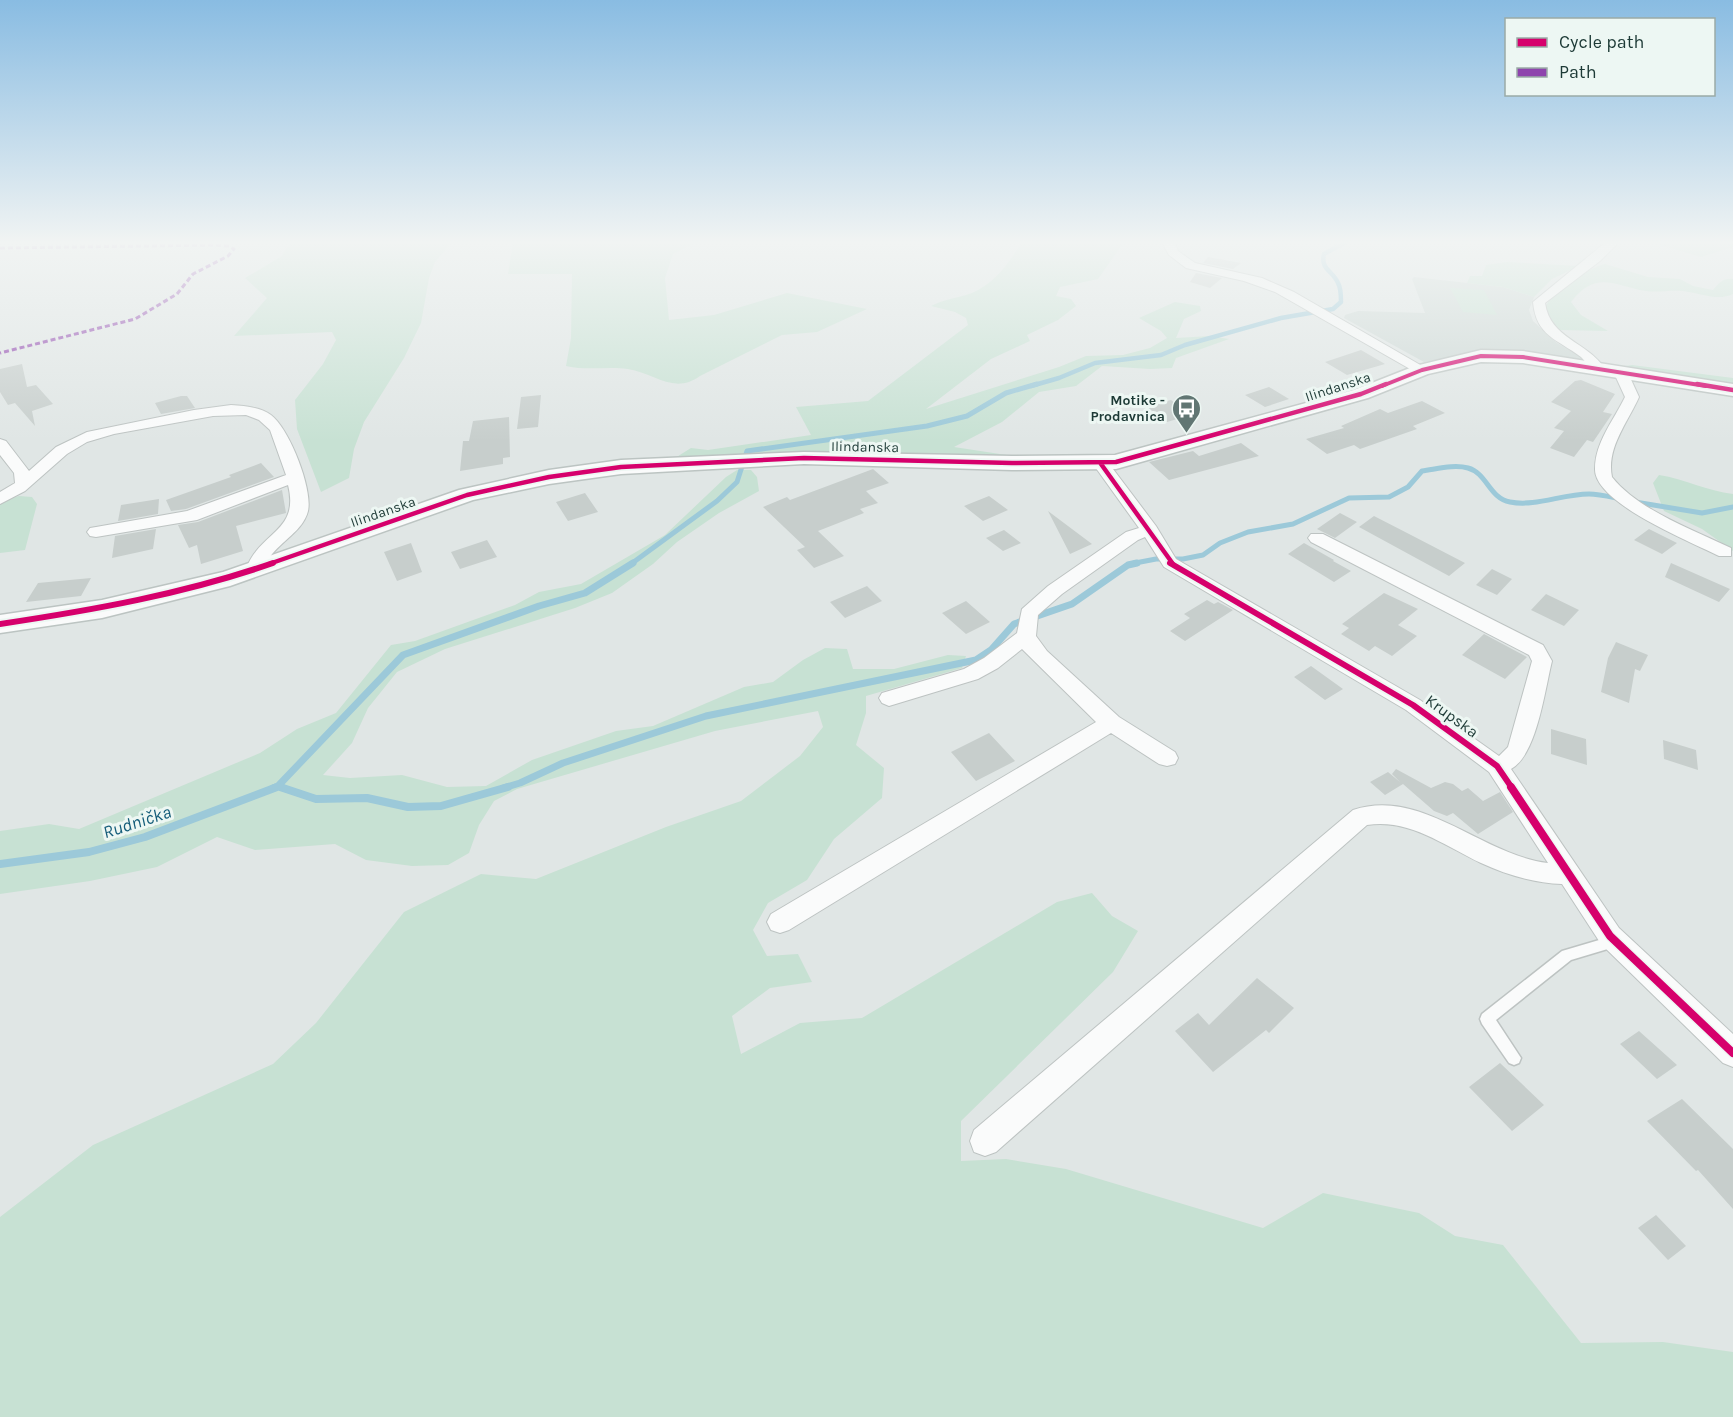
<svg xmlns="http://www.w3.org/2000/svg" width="1733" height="1417" font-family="Karla,sans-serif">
<rect width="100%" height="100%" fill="#e0e6e5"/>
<path fill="#cdd8d5" d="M1414 277 1503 287 1534 297 1529 310 1533 321 1557 343 1581 357 1582 361 1493 350 1424 362 1344 318 1345 315 1358 311 1425 313 1412 279Z"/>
<path fill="#c7e1d3" d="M290 242H452L435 262 429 278 421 323 404 358 364 422 354 449 349 478 321 492 297 429 295 400 323 364 336 340 332 332 234 336 267 298 245 278 282 256Z
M513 242H697L673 254 665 278 669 320 714 315 787 293 867 309 817 332 782 335 700 376C674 395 654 373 628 369 607 366 589 371 566 366L571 338 572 274H508Z
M1022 242H1124L1098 279 1060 287 1056 296 1071 299 1076 306 1058 320 1027 335 1030 341 991 359 926 409 1059 367 1086 356 1123 355 1150 348 1167 338 1161 331 1139 318 1175 302 1200 306 1201 311 1184 319 1176 338 1210 336 1229 339 1176 358 1172 368 1150 369 1102 366 1076 386 1039 392 1002 422 954 447 1013 456 817 452 675 458 691 448 708 450 811 435 796 407 868 401 968 325 966 318 955 312 931 306C944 299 958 298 972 293 995 283 1009 263 1022 242Z
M1651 242H1733V247L1701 257Z
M1507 262 1579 266 1552 279 1534 297 1503 287 1467 283 1470 276H1482L1486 265Z
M1605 264 1648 277 1680 279 1693 286 1713 290C1719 283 1723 278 1733 279V294C1718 301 1703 294 1688 292 1674 289 1660 293 1646 291 1615 286 1596 269 1571 302L1581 315 1608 331 1559 330 1549 319 1545 309C1551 290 1586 269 1605 264Z
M1450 288 1484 290 1497 315 1463 312Z
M1632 365 1733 378V385L1618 367Z
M737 470H751L757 477 759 491 719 513 677 542 653 564 612 593 575 608 445 649 397 672 368 708 352 743 323 775 350 778 402 775 447 787 486 786 532 760 616 731 653 726 744 687 773 682 803 660 825 648 847 649 853 669H894L948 655 966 656 962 668 866 696V713L856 745 884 768 882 798 834 839 807 880 768 903 753 930 767 956 798 954 812 982 770 988 732 1016 741 1054 800 1023 862 1018 1057 902 1092 893 1112 916 1138 931 1113 972 961 1121V1161L1006 1159 1066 1169 1263 1228 1323 1193 1419 1213 1455 1236 1503 1245 1581 1343 1663 1342 1733 1352V1417H0V1217L93 1145 273 1064 316 1023 404 912 481 874 536 879 666 827 741 801 800 756 823 727 818 711 715 731 517 789 494 801 479 825 469 853 448 865 412 866 366 860 335 844 255 850 217 837 157 867 90 881 0 894V831L49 824 79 829 260 753 297 729 336 713 391 645 415 641 515 605 539 592 581 584 665 535 726 477Z
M1659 475C1685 479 1707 491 1733 494V551L1702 529 1664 511 1653 483Z
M19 496 32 497 37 504 25 550 0 553V502Z"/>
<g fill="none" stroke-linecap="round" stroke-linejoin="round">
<path stroke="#9cc9d9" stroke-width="4.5" d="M1031 386 1059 378 1095 363 1161 355 1185 345 1281 318 1333 309 1341 302C1341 296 1341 288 1338 283 1333 271 1320 269 1324 254L1346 242"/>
<path stroke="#9cc9d9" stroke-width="5" d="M1635 502 1702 513 1733 507
M631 564 717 501 737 482 747 451 927 426 967 416 1006 393 1037 384
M1130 564 1156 559H1183L1203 555 1220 543 1248 532 1293 524 1349 498 1389 497 1408 487 1422 471C1437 469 1454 464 1468 468 1487 473 1489 498 1510 502 1536 507 1562 494 1589 494 1599 494 1611 497 1621 499"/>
<path stroke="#9cc9d9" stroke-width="7" d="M278 786 284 788
M273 788 278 786 403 655 539 606 585 593 633 563
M503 788 520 783 563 763 706 716 976 660 991 650 1014 624 1072 604 1128 565 1137 563"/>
<path stroke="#9cc9d9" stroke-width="8" d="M280 787 316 799 367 798 408 807 441 806 508 787
M0 864 89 852 145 837 277 787"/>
</g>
<path fill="#c7cecc" d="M1208 257 1241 263 1233 269 1203 263Z
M1196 273 1222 278 1210 288 1190 282Z
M1361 350 1385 364 1347 375 1325 362Z
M22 364 27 387 36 385 53 404 32 411 35 426 15 403 8 405 0 392V369Z
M1581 380 1615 394 1603 412 1612 414 1593 442 1587 440 1574 457 1550 448 1564 431 1554 428 1571 411 1551 402 1575 381Z
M1269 387 1289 399 1265 407 1245 395Z
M541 395 538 427 517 429 521 397Z
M181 396H187L195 408 161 414 155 403Z
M1171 400 1191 415 1167 422 1147 407Z
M1422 401 1445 413 1413 426 1417 429 1360 449 1354 445 1327 454 1306 439 1344 428 1341 426 1380 409 1388 413Z
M509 417 510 457 503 458V464L460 471 463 441H469L473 421Z
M1241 443 1259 456 1169 480 1149 462 1193 451 1199 456Z
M261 463 274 477 186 509 171 511 166 500 231 477 229 475Z
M873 469 889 483 866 491 878 503 860 509 864 513 818 531 844 556 814 568 797 550 805 547 763 507 787 497 790 500Z
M282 490 286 513 236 526 243 551 201 564 197 545 189 548 178 525 198 522Z
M585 493 598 512 568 521 556 502Z
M989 496 1008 510 983 521 964 506Z
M159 499 158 514 118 521 121 505Z
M1048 511 1092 544 1070 554Z
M1340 513 1357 522 1335 538 1317 529Z
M1374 516 1411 535 1465 563 1449 576 1359 527Z
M156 529 153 549 112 558 115 536Z
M1649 529 1677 543 1662 554 1634 540Z
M1004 530 1021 543 1003 551 986 538Z
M487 540 497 557 460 569 451 552Z
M411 543 422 572 397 581 384 552Z
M1304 543 1334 560 1333 561 1351 571 1334 582 1288 554Z
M1671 563 1730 589 1719 602 1665 577Z
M1492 569 1512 579 1497 595 1476 585Z
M91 578 81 596 26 602 38 583Z
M867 586 882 601 845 618 830 602Z
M1384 593 1418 609 1398 625 1417 636 1392 656 1375 646 1369 651 1341 634 1349 628 1342 624Z
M1546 594 1579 610 1564 626 1531 610Z
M1207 600 1214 604 1218 602 1233 610 1185 641 1170 631 1190 618 1184 614Z
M966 601 990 622 966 634 942 613Z
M1484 634 1527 657 1505 679 1462 655Z
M1616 642 1648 655 1640 671 1635 669 1629 703 1601 692 1608 658Z
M1311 666 1343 689 1325 700 1294 677Z
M1551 729 1586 739 1587 765 1551 754Z
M989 733 1015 761 976 781 951 752Z
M1663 740 1696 750 1698 770 1664 759Z
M1396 769 1431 788 1445 782 1453 784 1462 791 1468 788 1483 801 1500 792 1513 812 1478 834 1453 813 1447 816 1434 811 1403 784 1385 795 1370 782 1388 772 1400 782 1392 774Z
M1257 978 1294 1008 1269 1033 1266 1030 1213 1072 1175 1031 1198 1013 1209 1025Z
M1639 1031 1677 1065 1657 1079 1620 1044Z
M1500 1063 1544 1105 1512 1131 1469 1087Z
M1682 1099 1733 1149V1209L1698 1170 1696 1171 1647 1121Z
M1656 1215 1686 1246 1668 1260 1638 1228Z"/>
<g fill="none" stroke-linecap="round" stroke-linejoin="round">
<defs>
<path id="lane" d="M1616 935 1621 937 1622 941 1621 945 1571 960 1496 1020 1521 1058 1519 1063 1514 1065 1509 1063 1482 1024 1480 1019 1482 1014 1562 951Z"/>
<path id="street" d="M1162 242H1174L1178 251 1195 263 1262 278 1294 292 1429 370 1422 374 1417 373 1275 292 1244 281 1186 268 1169 255Z
M1606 242H1619L1600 261 1545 303C1550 339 1587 341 1605 369L1598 373C1590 371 1587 363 1581 357 1557 339 1536 336 1533 302Z
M1621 369 1628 373 1639 397C1628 422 1606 448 1612 477 1638 510 1694 530 1731 548V556H1719C1691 542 1594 503 1595 469 1595 442 1614 420 1625 397L1614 373Z
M231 405C245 406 260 407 271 415 289 428 313 489 308 511 303 531 281 541 270 557 266 562 265 568 261 573H249L246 569C260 531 300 532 288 485L197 520 96 537 90 536 87 532 90 528 96 527 187 511 286 475 270 430 259 420 246 415 213 416 114 434 87 442 67 454 25 491 0 504V492L15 483 14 473 0 455V439L6 441 29 471 56 447 87 432 194 410Z
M1101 459 1107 461 1156 526 1176 559 1420 700 1499 756 1508 747 1532 661 1529 655 1311 542 1308 538 1311 534H1323L1543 645 1552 661C1545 689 1537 755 1511 769L1619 928 1733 1034V1067L1723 1063 1601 944 1562 884C1534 883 1507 875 1481 863 1445 846 1409 818 1367 825L996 1152 985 1156 974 1152 970 1141 974 1130 1353 810C1422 787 1481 855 1548 863L1489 772 1406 710 1164 567 1145 537 1138 540 1062 594 1038 615 1036 636 1047 651 1119 717 1175 752 1178 758 1175 764 1167 766 1159 764 1111 733 789 930 780 933 771 930 767 922 771 914 1096 722 1022 649 998 668 978 679 889 706 882 703 879 698 882 693 964 669 984 658 1017 633 1022 609 1048 586 1126 532 1139 528 1093 464Z"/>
<path id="secondary" d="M1481 350 1523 351 1733 384V396L1523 363 1481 362 1428 374 1368 398 1116 469 1012 470 804 464 621 474 549 484 473 500 230 586 102 618 0 633V615L102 600 223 572 459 490 549 470 621 460 804 452 1012 456 1115 455 1354 390 1415 366Z"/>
</defs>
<use href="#lane" stroke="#bdc3c2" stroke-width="3"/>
<use href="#street" stroke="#bdc3c2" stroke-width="2"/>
<use href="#secondary" stroke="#bcc4c2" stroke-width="3"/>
<use href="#lane" fill="#fafbfb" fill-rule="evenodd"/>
<use href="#street" fill="#fafbfb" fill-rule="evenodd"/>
<use href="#secondary" fill="#fafbfb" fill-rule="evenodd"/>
<path stroke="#8e44ad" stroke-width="3" stroke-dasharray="5 3" stroke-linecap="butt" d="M0 248 215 245 229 246 234 249 228 256 193 274 177 294 135 319 0 353"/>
<defs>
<path id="cycleway-far3" d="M1382 386 1422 370 1481 356 1523 357 1706 386"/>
<path id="cycleway-far2" d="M1697 384 1733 390
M1101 464 1173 564
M269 564 467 495 549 477 621 467 804 458 1012 463 1116 462 1361 394 1386 384"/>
<path id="cycleway-far1" d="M1170 563 1413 705 1497 766 1512 788
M0 624C93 610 184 594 273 563"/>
<path id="cycleway" d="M1511 787 1610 936 1733 1053"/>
</defs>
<use href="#cycleway-far3" stroke="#edf7f3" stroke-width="6"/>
<use href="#cycleway-far2" stroke="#edf7f3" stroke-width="8"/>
<use href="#cycleway-far1" stroke="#edf7f3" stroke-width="10"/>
<use href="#cycleway" stroke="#edf7f3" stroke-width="11"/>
<use href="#cycleway-far3" stroke="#d6006c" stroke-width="4"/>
<use href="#cycleway-far2" stroke="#d6006c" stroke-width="4.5"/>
<use href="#cycleway-far1" stroke="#d6006c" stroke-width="6"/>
<use href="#cycleway" stroke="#d6006c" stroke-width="8"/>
</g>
<linearGradient id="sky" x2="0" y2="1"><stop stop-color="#89bce2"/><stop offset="0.55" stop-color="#f1f4f3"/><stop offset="1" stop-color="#f1f4f3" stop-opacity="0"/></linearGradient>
<rect width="1733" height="441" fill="url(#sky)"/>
<defs>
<symbol id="bus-pin" viewBox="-11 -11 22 30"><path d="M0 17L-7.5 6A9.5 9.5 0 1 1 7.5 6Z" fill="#617673" stroke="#edf7f3"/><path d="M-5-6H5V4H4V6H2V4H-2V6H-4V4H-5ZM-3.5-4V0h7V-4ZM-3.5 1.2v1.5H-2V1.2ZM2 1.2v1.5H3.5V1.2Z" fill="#fff"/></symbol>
</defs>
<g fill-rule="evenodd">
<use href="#bus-pin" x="1170" y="392" width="33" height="45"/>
</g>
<g text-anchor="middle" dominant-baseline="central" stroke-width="6" stroke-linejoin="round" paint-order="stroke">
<g font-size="14" fill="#1d3a36" stroke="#edf7f3">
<text transform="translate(1338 387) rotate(-18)">Ilindanska</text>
<text transform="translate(865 447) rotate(1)">Ilindanska</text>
<text transform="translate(383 512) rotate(-19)">Ilindanska</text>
</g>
<g font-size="14" font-weight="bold" fill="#1d3a36" stroke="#edf7f3" text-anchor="end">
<text x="1165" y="400">Motike -<tspan x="1165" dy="16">Prodavnica</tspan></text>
</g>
<g font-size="16" fill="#1d3a36" stroke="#edf7f3">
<text transform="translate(1452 716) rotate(36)">Krupska</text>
</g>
<g font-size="18" font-style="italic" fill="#145c79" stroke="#edf7f3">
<text transform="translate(137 822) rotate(-18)">Rudnička</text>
</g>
</g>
<rect x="1505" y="18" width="210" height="78" fill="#edf7f3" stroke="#9aaba7" stroke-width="1.5"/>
<rect x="1517" y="38" width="30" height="9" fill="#d6006c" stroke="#9aaba7" stroke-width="1.5"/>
<text x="1559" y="48" font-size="18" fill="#1d3a36">Cycle path</text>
<rect x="1517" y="68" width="30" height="9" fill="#8e44ad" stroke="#9aaba7" stroke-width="1.5"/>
<text x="1559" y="78" font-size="18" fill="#1d3a36">Path</text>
</svg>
